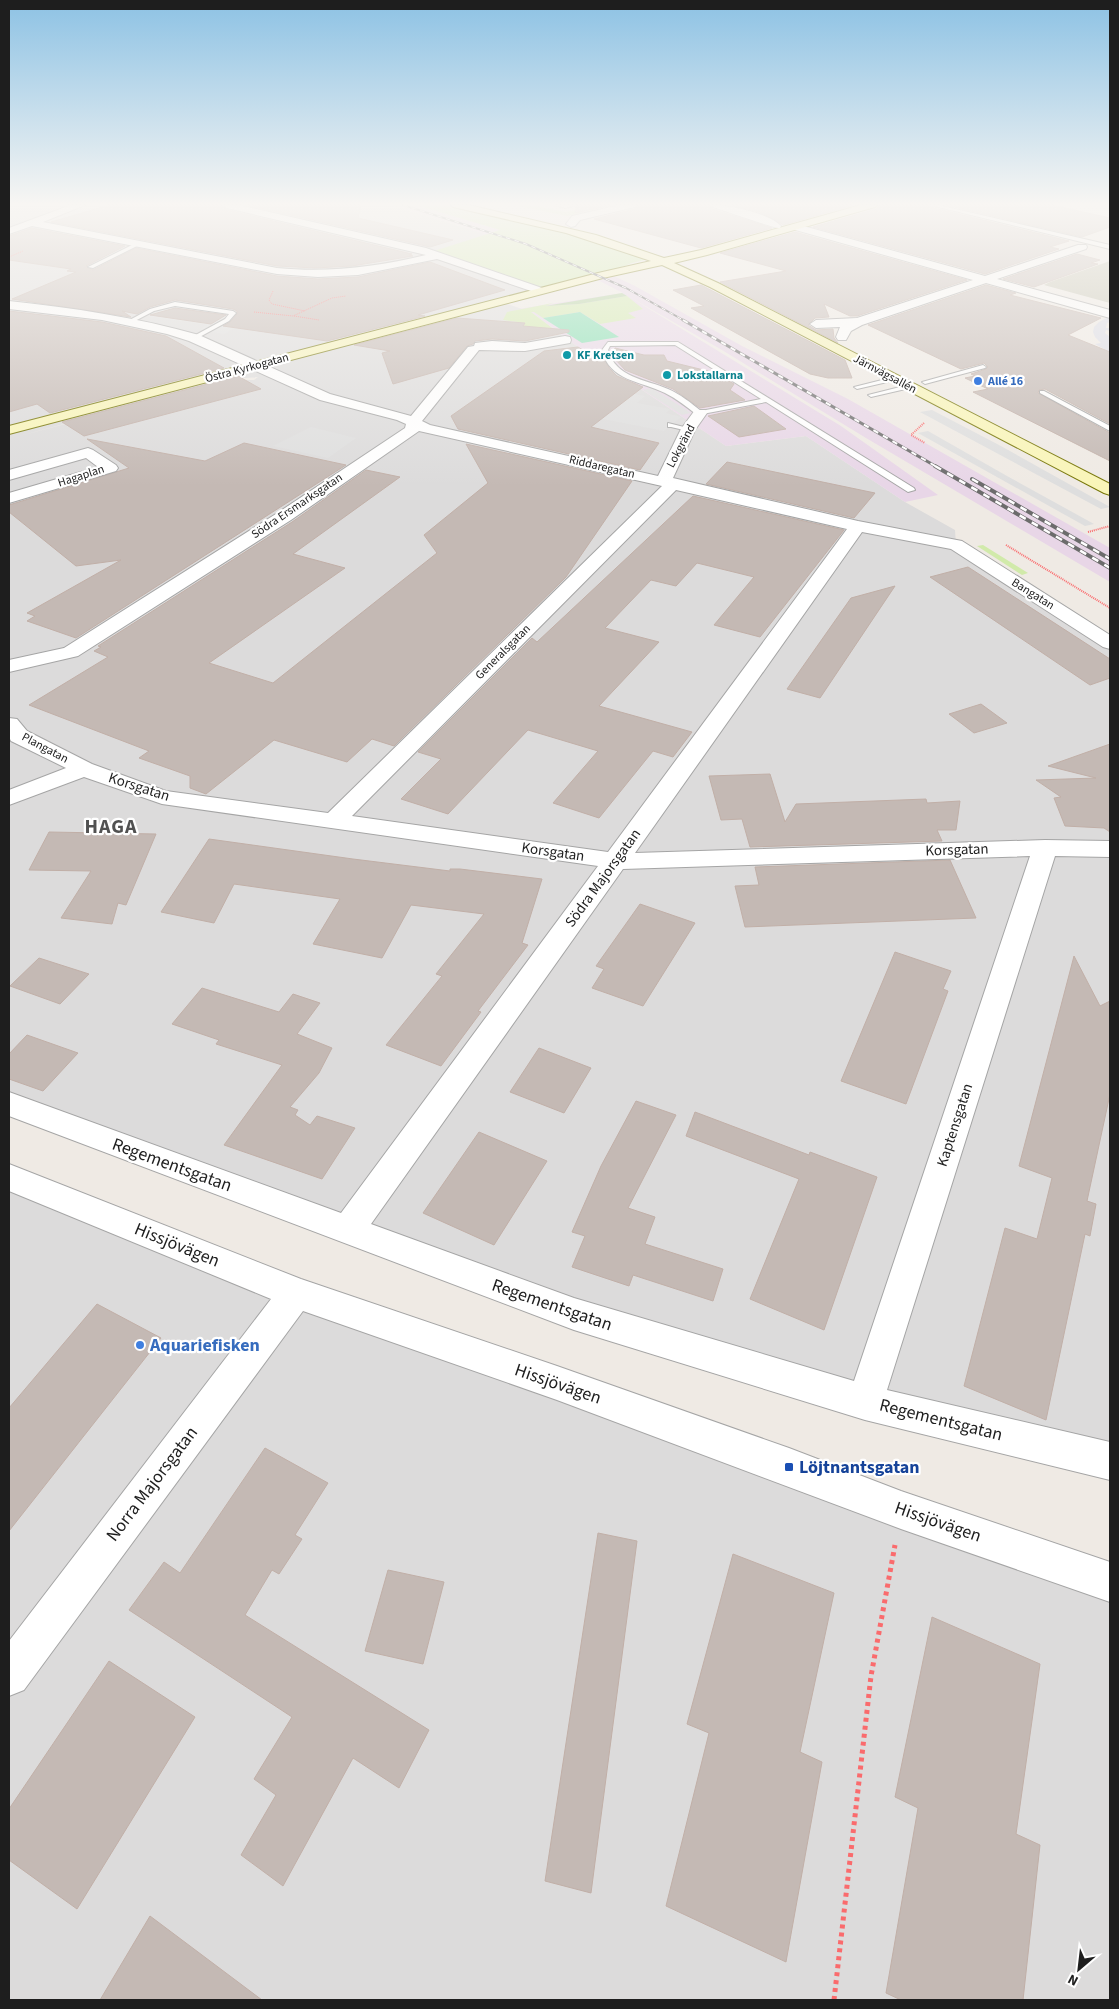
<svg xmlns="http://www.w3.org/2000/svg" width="1119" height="2009" font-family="'Source Sans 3',sans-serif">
<rect width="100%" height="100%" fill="#efeae4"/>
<path fill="#dcdbdb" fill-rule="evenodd" d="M9 205H389L489 235 541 291 504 303 531 312 578 347 726 446 806 436 905 502 955 530 956 545 1110 643V1461L865 1402 574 1314 9 1104ZM258 377 254 380H231L16 437 229 379Z
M9 1177 296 1293 901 1510 1110 1582V2000H9Z"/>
<path fill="#e8d6e7" d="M389 205H416L501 230 599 269 635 286 742 346 848 399 1110 548V582L866 438 722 350 628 296 841 426 938 495 905 502 806 436 726 446 578 347 531 312 518 309 623 293 582 272 518 246 455 224Z"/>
<path fill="#c4c2b0" d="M1110 261V303L1044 285 1050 282Z"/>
<path fill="#d1eaaa" d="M416 205H456L522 220 653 258 632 263 602 275 541 291 431 252 500 230Z
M514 205H532L566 212 596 205 603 207 567 216Z
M627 296 643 309 628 313 636 318 600 324 580 312 543 318 534 312H531L560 334 523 326 525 323 503 320 507 312 553 303 545 306 579 304Z
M983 545 1028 573 1022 575 977 546Z"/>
<path fill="#afcf99" d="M622 293 627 296 579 304 545 306Z"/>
<path fill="#82dfb0" d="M580 312 619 337 582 343 543 318Z"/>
<path fill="#dedede" d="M175 305 224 313 249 320 224 334 199 330 207 325 147 316 166 306Z
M585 385 645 396 637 403 670 409 666 413 681 417 664 431 552 409Z
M652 388 691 413 682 415 643 390Z
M932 410 999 445 1110 507 1101 509 920 412Z
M311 427 356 438 328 458 273 446Z
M928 431 1007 476 1094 524 1085 526 918 433Z"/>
<path fill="#d9dae5" d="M1110 316V322L1107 323 1106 328H1110V331L1106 330 1105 333 1110 337V353L1102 351 1104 349 1095 344 1101 343 1095 337 1093 332 1094 327 1099 322Z"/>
<path fill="#c4b9b4" stroke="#c1afa7" d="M109 205H220L227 210 412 254 409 255 413 256 352 266 315 268 277 266 51 222Z
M247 205H361L358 218 453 240 430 247Z
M579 205H612L575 213 576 207Z
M639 205H709L712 209 772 228 701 248 594 219 635 209Z
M730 205H854L783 225 776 220 759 212Z
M879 205H928L930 207 1069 241 1050 247 1059 249 985 274 813 227 876 209Z
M946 205H1052L1110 218V227L1082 237Z
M32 228 125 246 86 266 93 270 136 248 277 276 318 279 358 277 430 262 505 290 418 315 425 316 327 341 223 326 230 322 237 314V311L233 309 175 300 150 307 137 314 122 311 131 317 12 299 76 272 67 271 71 269 9 260V236Z
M795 232 967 280 857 316H850L824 304 829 317 815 318 808 325 816 330 833 329 834 338 838 343 720 282 786 271 720 253Z
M1077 254 1100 260 1091 263 1098 264 1034 287 1003 279Z
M701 285 845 360 852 378H828L810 374 691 308 704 306 673 290Z
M986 285 1016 293 1010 295 1101 318 1068 335 1110 352V424L1045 389 1039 390 1038 393 1110 433V461L973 392 988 389 965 378 975 376 971 374 986 369 988 367 984 363 961 369 868 325Z
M175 308 226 315 211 324 150 315Z
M9 311 102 322 166 336 224 368 50 413 37 404 9 412Z
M457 318 525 323 523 326 569 330V332L525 341 492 339 475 341 473 344 467 346 449 368 393 384 382 353 390 351 354 345Z
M578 347 591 355H602L610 369 617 376 643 387 591 427 659 443 640 470 458 429 451 416 544 351Z
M615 348 644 355H664L667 361 716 373 734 384 730 390 745 400 700 408 673 389 625 370 614 358 612 355H618L613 352Z
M238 376 261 389 84 436 62 422Z
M754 406 786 429 739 437 708 416Z
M87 439 205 461 244 443 346 465 76 638 27 621 35 616 27 613 121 560 76 566 9 512V505L129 468Z
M466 444 632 481 566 577 394 746 372 739 347 762 274 740 206 794 190 788V776L139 758 149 751 29 705 108 657 94 651 101 647 98 646 292 522 366 470 400 477 293 554 345 568 209 663 273 683 437 553 424 535 488 483Z
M727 462 875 493 854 518 706 484Z
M693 496 844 530 760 637 714 625 754 577 697 563 676 586 651 580 605 628 659 642 599 706 692 732 673 757 653 751 599 818 553 803 598 751 528 730 448 814 401 799 441 759 418 752 532 638 537 642Z
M968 567 1110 659V678L1090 685 930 577Z
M895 586 820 698 787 689 851 598Z
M981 704 1007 723 974 733 949 714Z
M1110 744V832L1104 828 1065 826 1054 798 1061 797 1036 780 1096 778 1048 766Z
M770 774 785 822 796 804 926 799 927 803 960 801 956 830H937L942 841 750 847 742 819 721 820 709 776Z
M49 832 156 834 126 905 118 903 112 924 61 918 91 871 29 870Z
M209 839 353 859 450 871V869H460L542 879 522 943 528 945 478 1011 481 1012 441 1066 386 1045 442 976 436 974 484 914 411 905 382 958 313 944 340 899 234 884 214 923 161 912Z
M950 860 976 918 745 927 735 886 759 885 755 867Z
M640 904 695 923 643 1006 592 988 604 969 596 966Z
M895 952 951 971 943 989 948 991 906 1104 841 1081Z
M1074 956 1100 1006 1110 1001V1094L1087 1201 1096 1204 1090 1236 1085 1234 1046 1420 964 1386 1005 1228 1037 1239 1052 1178 1019 1166Z
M39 958 89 974 60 1004 10 986Z
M202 988 279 1012 293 994 320 1003 297 1034 332 1048 319 1073 290 1107 298 1110 295 1115 310 1125 317 1116 355 1128 322 1179 224 1145 282 1065 216 1044 219 1040 172 1024Z
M27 1035 78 1053 43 1091 9 1079V1054Z
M539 1048 591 1068 564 1113 510 1092Z
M636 1101 676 1115 628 1208 655 1217 645 1244 723 1269 713 1301 633 1275 629 1286 572 1267 585 1236 572 1232 601 1166Z
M695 1112 809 1155 810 1152 877 1177 824 1330 750 1299 799 1179 686 1136Z
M479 1132 547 1161 494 1245 423 1213Z
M97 1304 161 1338 9 1531V1408Z
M265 1448 328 1483 295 1535 302 1539 279 1574 272 1570 245 1615 429 1730 399 1788 353 1758 283 1886 241 1855 276 1795 254 1779 292 1717 129 1610 164 1562 180 1573Z
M598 1533 637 1541 591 1893 545 1881Z
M733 1554 834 1593 800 1752 822 1762 786 1962 666 1906 709 1733 687 1724Z
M388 1570 444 1582 423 1664 365 1651Z
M932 1617 1040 1664 1016 1834 1040 1845 1023 2000H901L886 1993 918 1808 895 1797Z
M109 1661 195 1717 77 1909 9 1860V1809Z
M150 1916 262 2000H100Z"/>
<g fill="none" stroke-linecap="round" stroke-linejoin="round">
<defs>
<path id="lane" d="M555 205H577L565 208Z
M930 205H938L1110 245V249Z
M136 243 141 244 93 268 88 267Z
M175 302 233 311 236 313 229 321 194 340 192 339V337L225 319 229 314 175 306 154 311 131 323 126 322 150 309Z
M678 342 914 488 915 490 908 492 766 402 697 415C687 407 677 399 665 393 641 381 609 381 602 350L608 342ZM675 345 761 399 701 411C691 403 680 394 668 389 645 379 616 378 608 350L610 346Z
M983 365 986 367 985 368 925 384 922 382Z
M894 377 896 378V380L857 389 854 387Z
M908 385 910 386V388L871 397 868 395Z
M1040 391H1044L1110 426V431L1040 393Z
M668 423 692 429 688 431 671 427H668Z"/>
<path id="street" d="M71 205H85L43 222 277 268C328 273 376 267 426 255L227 208 222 205H239L426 248 545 289 547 291 545 293H537L437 259 358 275 318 277 277 274 32 226 9 234V228Z
M620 205H637L635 207 580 220 575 226 571 227 566 224 572 216Z
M711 205C729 205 769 213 781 226L780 228C776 229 722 210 713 207Z
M796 224 985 276 1078 245H1086L1087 247 1086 249 997 279 1110 310V318L986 283 862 325 851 331 846 340H838L836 337 840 327 816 328 810 324 816 320 857 318 973 280 792 229 791 227Z
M9 301C73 308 136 317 199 335L330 394 411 416 468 347 474 346 475 343 492 341 525 343 565 336 570 337 571 340 570 343 525 351 479 350 422 421 430 425 658 476 681 429 695 410H705L707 413 695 430 673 478 858 521 962 541 1110 635V649L1103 647 951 549 862 532 635 853 1045 840 1110 841V857L1055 856 887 1390 1110 1442V1480L865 1420 574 1330 9 1116V1092L341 1213 598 866 162 804 84 777 9 805V790L66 768 11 741 9 737V718L17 719 27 731 92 764 166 791 328 813 662 486 419 431 291 520 78 656 9 672V660L64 648 279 512 405 428 406 424 397 420 320 400 189 341 167 334 102 320 9 309ZM676 490 847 529 608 852 352 816ZM1030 856 854 1381 574 1298 371 1224 623 869Z
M88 448 93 450 116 465 118 468 116 471 9 503V493L98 467 86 458 9 480V470Z
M9 1164 301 1279 557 1366 789 1448 901 1491 1110 1562V1602L901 1529 557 1400 303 1311 24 1690 9 1696V1641L271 1299 9 1191Z"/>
<path id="secondary" d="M451 205H469L596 235 664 258 701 250 861 205H877L875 207 707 255 674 263 718 283 1110 484V495L1104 493 710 287 662 265 603 278 9 434V426L598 273 651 261 566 233 453 207Z"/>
</defs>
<use href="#lane" stroke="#a5a5a5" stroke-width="2"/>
<use href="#street" stroke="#a5a5a5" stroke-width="2"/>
<use href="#secondary" stroke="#767505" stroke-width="2"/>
<path stroke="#fa6b6d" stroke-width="1" stroke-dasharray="1 1" stroke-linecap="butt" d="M904 205 913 206
M9 257 23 251
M273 291 269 300 272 304 305 311
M254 312 293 316 332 298 346 296
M294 316 319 320"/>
<path stroke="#fa6b6d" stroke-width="2" stroke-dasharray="1 1" stroke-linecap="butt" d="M924 423 911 435 925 443
M1088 532 1110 526
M1006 545 1110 608"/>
<path stroke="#fa6b6d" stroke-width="5" stroke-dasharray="4 4" stroke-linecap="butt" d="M834 2000 871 1676 895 1545"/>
<use href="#lane" fill="#fff" fill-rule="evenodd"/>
<use href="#street" fill="#fff" fill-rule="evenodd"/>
<use href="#secondary" fill="#f9f5b8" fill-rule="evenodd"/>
<defs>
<path id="rail-far2" d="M403 205 526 244 626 288 685 321"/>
<path id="rail-far1" d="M683 320 937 467"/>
<path id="rail" d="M935 466 1110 568
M972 479 1110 559"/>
</defs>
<use href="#rail-far2" stroke="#6c6c6c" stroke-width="2"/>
<use href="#rail-far1" stroke="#6c6c6c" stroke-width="3"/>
<use href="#rail" stroke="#6c6c6c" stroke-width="4"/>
<use href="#rail-far2" stroke="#fff" stroke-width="1" stroke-dasharray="4.5" stroke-linecap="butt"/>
<use href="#rail-far1" stroke="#fff" stroke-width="2" stroke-dasharray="5.5" stroke-linecap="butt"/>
<use href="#rail" stroke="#fff" stroke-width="2.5" stroke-dasharray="7" stroke-linecap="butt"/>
</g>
<linearGradient id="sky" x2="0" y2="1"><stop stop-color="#8dc2e4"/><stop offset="0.42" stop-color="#f8f6f3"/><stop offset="1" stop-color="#f8f6f3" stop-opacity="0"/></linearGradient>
<rect width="1119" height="486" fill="url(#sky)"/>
<g fill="#0f9aa8" stroke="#fff" stroke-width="2">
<circle cx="567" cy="355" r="5"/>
<circle cx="667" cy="375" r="5"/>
</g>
<g fill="#3f7fe0" stroke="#fff" stroke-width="2">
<circle cx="978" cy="381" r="5"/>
<circle cx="140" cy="1345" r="5"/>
</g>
<rect fill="#1a4fb4" stroke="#fff" stroke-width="2" x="784" y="1462" width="10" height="10" rx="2.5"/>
<g text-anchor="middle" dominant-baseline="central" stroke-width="4.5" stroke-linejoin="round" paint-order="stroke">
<g font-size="12" font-weight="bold" fill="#0d838f" stroke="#fff" text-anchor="start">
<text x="577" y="355">KF Kretsen</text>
<text x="677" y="375">Lokstallarna</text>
</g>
<g font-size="12" fill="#1e1e1e" stroke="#fff">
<text transform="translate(247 368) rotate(-15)">Östra Kyrkogatan</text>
<text transform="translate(885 374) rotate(28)">Järnvägsallén</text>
<text transform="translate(681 446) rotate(-62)">Lokgränd</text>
<text transform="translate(602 467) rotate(13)">Riddaregatan</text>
<text transform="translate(81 476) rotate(-18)">Hagaplan</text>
<text transform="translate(297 506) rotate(-34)">Södra Ersmarksgatan</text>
<text transform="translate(1033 594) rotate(32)">Bangatan</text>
<text transform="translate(503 652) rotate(-45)">Generalsgatan</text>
<text transform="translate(45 748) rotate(28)">Plangatan</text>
</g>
<g font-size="12" font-weight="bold" fill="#366cbe" stroke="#fff" text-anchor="start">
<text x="988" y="381">Allé 16</text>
</g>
<g font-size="15" fill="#1e1e1e" stroke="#fff">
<text transform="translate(139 787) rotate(18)">Korsgatan</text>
<text transform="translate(957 850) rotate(-2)">Korsgatan</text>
<text transform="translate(553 852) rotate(8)">Korsgatan</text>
<text transform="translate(603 878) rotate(-54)">Södra Majorsgatan</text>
<text transform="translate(955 1125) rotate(-72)">Kaptensgatan</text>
</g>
<g font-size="18" fill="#1e1e1e" stroke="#fff">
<text transform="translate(172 1165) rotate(20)">Regementsgatan</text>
<text transform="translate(177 1245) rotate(22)">Hissjövägen</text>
<text transform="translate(552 1305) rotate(19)">Regementsgatan</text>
<text transform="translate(558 1384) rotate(19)">Hissjövägen</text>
<text transform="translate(941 1420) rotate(14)">Regementsgatan</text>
<text transform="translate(152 1484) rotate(-53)">Norra Majorsgatan</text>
<text transform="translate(938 1522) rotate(19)">Hissjövägen</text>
</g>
<g font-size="18" font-weight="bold" fill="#366cbe" stroke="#fff" text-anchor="start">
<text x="150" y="1345">Aquariefisken</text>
</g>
<g font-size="18" font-weight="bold" fill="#164399" stroke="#fff" text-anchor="start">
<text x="799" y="1467">Löjtnantsgatan</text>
</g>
<g font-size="20" font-weight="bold" letter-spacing="1" fill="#515151" stroke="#fff">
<text x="111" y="827">HAGA</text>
</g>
</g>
<rect width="1119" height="2009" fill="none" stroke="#1e1e1e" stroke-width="20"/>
<g transform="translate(1079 1969) rotate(208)" stroke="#ffffff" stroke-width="4" paint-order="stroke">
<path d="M0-4L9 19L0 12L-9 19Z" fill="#1e1e1e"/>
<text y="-8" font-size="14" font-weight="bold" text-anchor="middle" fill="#1e1e1e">N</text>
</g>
</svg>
